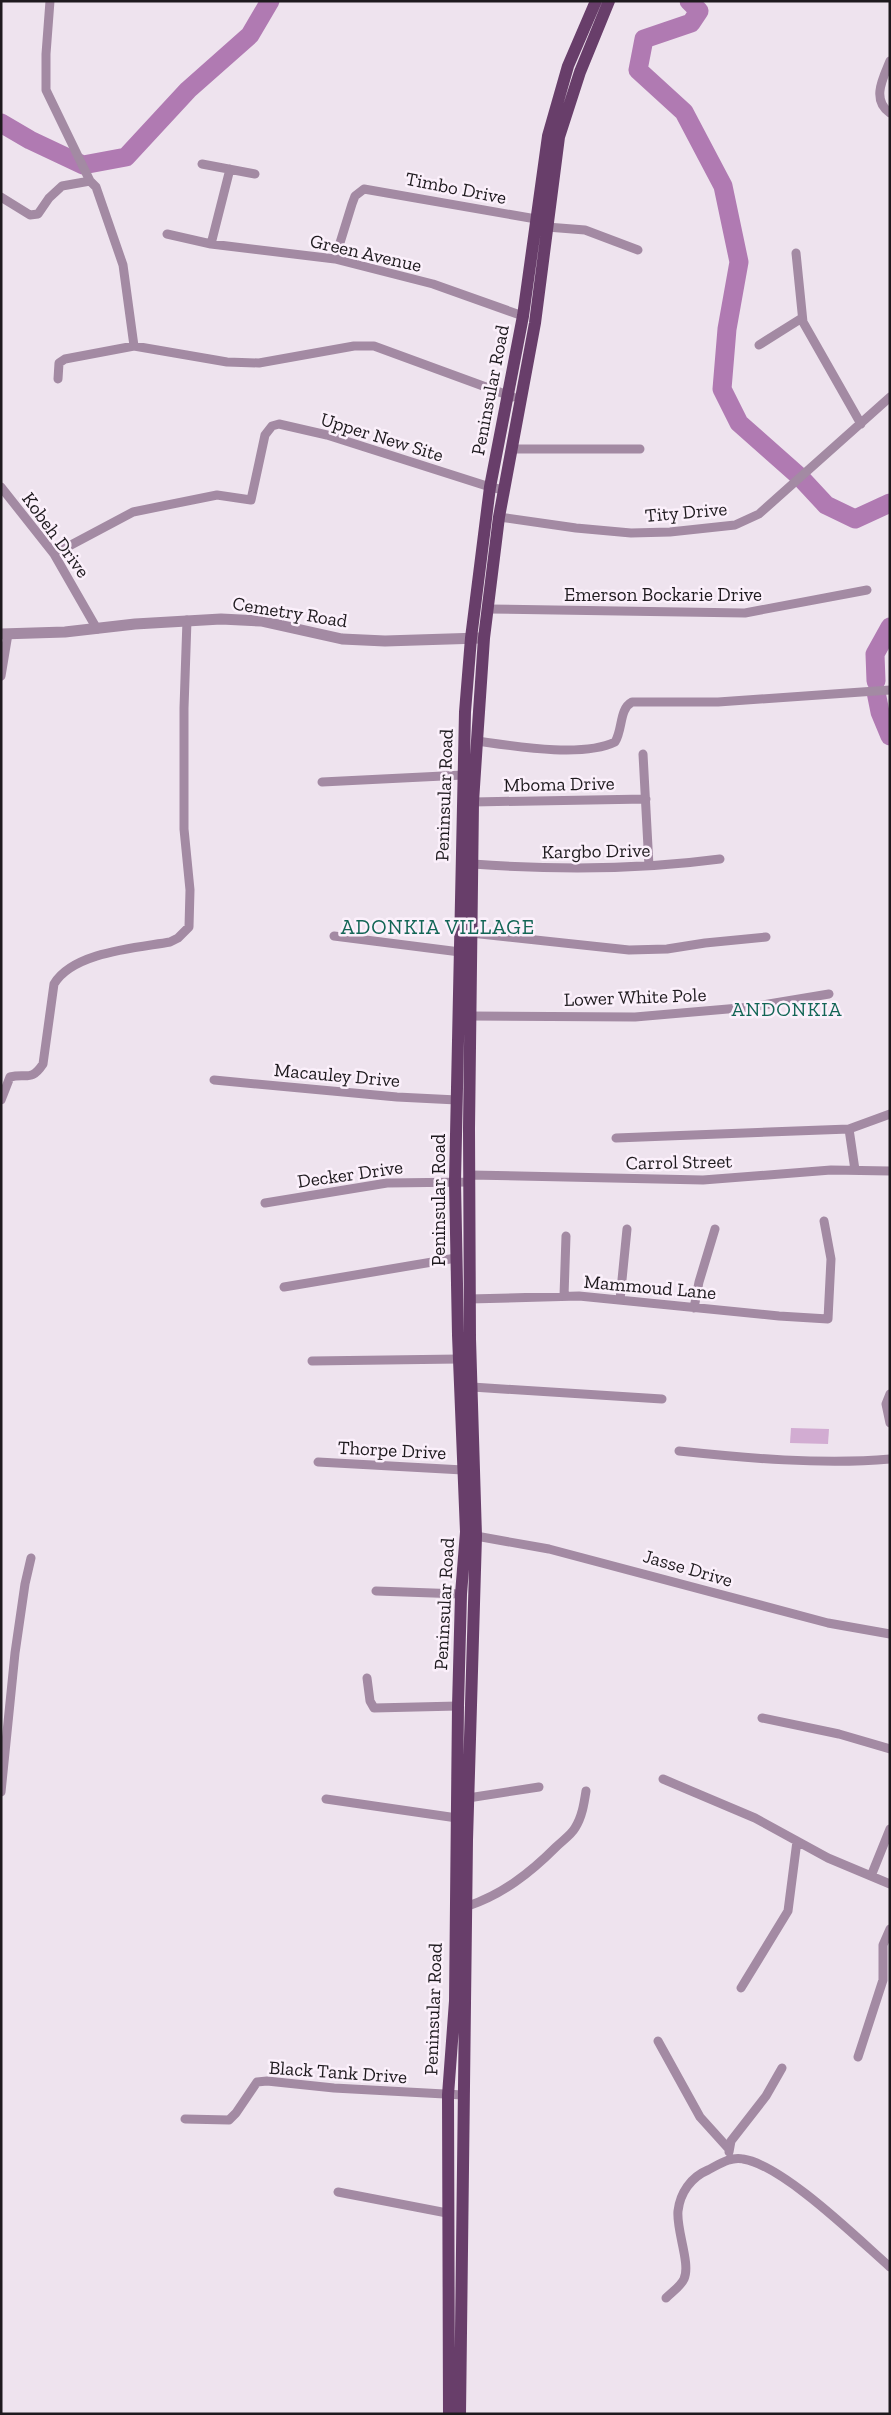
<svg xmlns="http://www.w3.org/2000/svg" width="891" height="2415" font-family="'Zilla Slab',serif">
<rect width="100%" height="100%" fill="#eee3ee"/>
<path fill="#d2acd2" d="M791 1428 829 1429 828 1444 790 1443Z"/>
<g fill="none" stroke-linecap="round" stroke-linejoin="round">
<path stroke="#b07ab2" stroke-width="19" d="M689 1 699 11 691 23 644 39 638 70 684 112 723 186 739 262 727 329 722 389 739 423 800 477 826 505 855 519 890 503
M1 123 30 140 83 165 126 157 188 90 250 35 270 1
M876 681 875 654 890 627
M876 692 880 712 890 736"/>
<path stroke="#a38aa3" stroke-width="9" d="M50 1 46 54V90L90 181
M890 61C883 78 871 100 890 113
M202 164 255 174
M1 197 30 215 38 214 49 198 62 186 90 181 96 187 123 265 134 346
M547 227 585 230 638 250
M167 234 211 244 335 259 433 284 523 316
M211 244 230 169
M796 253 803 322 861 424
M335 259 352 204 355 196 364 189 536 219
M759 345 802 318
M58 379 59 363 65 359 134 346 227 362 259 363 354 346H374L513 397
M512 449H640
M1 487 54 554 97 629
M499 517 576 528 631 533 670 532 735 525 759 514 890 397
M54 554 133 512 217 495 251 500 265 435 272 426 279 424 327 435 490 487 504 490
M488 609 745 613 867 590
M1 676 8 634
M477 741C513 746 582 758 615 742 623 729 619 709 632 702H718L890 690
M643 754 649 866
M322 782 463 775
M473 802 646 799
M473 864C555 870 638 870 720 859
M471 933 629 950 667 949 705 943 766 937
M334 936 460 952
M470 1016 635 1017 751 1007 829 994
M214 1080 397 1097 457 1100
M1 1100 10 1077C27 1073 31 1082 43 1064L54 984C73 952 136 948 170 942L178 938 189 927 190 890 184 829V708L187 620
M849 1129 855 1170
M616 1138 849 1129 890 1114
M470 1175 703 1180 831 1170 890 1171
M265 1203 387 1183 469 1182
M284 1287 456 1258
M564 1296 566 1236
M469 1299 579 1296 779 1316 828 1319 831 1259 824 1221
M620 1300 627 1229
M694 1308 699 1282 715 1229
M312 1361 459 1359
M472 1387 662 1399
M890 1394 886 1404 890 1423
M679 1451C745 1458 823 1465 890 1459
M318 1462 463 1470
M476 1536 549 1549 828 1623 890 1634
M376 1591 461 1594
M367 1678 370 1701 374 1708 458 1706
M762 1718 839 1734 890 1749
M663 1779 755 1818 828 1858 890 1884
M1 1792 15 1653 25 1584 31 1558
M468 1798 539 1787
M326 1799 457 1818
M871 1876 890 1829
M468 1906C503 1894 530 1873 556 1847 562 1841 571 1835 575 1828 582 1817 584 1804 586 1791
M741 1988 788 1911 797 1841
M658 2041 700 2117 728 2148
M858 2057 883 1980V1945L890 1929
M185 2119 229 2120 236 2113 257 2082 267 2081 334 2088 463 2095
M729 2152 731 2141 766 2096 782 2068
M338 2192 447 2213
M666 2298C672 2292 681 2286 684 2279 691 2264 676 2230 678 2211 680 2193 691 2177 708 2170 718 2165 731 2156 743 2159 783 2165 858 2239 890 2267"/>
<path stroke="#a38aa3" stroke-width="11" d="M1 634 65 632 135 624 221 619 261 621 342 639 385 641 480 638"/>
<path stroke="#683e6a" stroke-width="12" d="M449 2414 448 2095 455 2001 458 1706 461 1594 466 1532 458 1335 455 1182 465 712 471 638 490 487 523 316 548 136 568 66 596 1
M460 2414 467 1840 476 1536 470 1339 469 1129 473 802 477 741 484 638 499 517 535 323 559 137 580 72 609 1"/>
</g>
<g text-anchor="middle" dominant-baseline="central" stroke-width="5" stroke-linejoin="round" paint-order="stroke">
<g font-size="19" fill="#1e1a1e" stroke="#fbf0fb">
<text transform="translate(456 188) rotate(11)">Timbo Drive</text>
<text transform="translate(366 253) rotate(13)">Green Avenue</text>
<text transform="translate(490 390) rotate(-79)">Peninsular Road</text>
<text transform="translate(382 437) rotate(17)">Upper New Site</text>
<text transform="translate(686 512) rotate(-5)">Tity Drive</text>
<text transform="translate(56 535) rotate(54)">Kobeh Drive</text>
<text x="663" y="594">Emerson Bockarie Drive</text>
<text transform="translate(290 612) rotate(9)">Cemetry Road</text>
<text transform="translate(559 784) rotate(-1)">Mboma Drive</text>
<text transform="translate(444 795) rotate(-88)">Peninsular Road</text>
<text transform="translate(596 851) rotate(-1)">Kargbo Drive</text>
<text transform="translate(635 997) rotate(-2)">Lower White Pole</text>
<text transform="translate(337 1075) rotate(5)">Macauley Drive</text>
<text transform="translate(679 1162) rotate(-1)">Carrol Street</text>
<text transform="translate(350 1174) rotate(-8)">Decker Drive</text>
<text transform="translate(438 1200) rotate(-90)">Peninsular Road</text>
<text transform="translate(650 1287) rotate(5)">Mammoud Lane</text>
<text transform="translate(392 1450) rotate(3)">Thorpe Drive</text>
<text transform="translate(688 1568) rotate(16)">Jasse Drive</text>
<text transform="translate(444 1604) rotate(-87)">Peninsular Road</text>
<text transform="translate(433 2009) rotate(-88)">Peninsular Road</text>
<text transform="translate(338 2072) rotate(4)">Black Tank Drive</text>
</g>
<g font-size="20" letter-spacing="1" fill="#136656" stroke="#fbf0fb">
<text x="787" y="1009">ANDONKIA</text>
</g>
<g font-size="21" letter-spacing="1" fill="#136656" stroke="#fbf0fb">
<text x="438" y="926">ADONKIA VILLAGE</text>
</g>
</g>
<rect width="891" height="2415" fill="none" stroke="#1e1a1e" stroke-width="5"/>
</svg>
